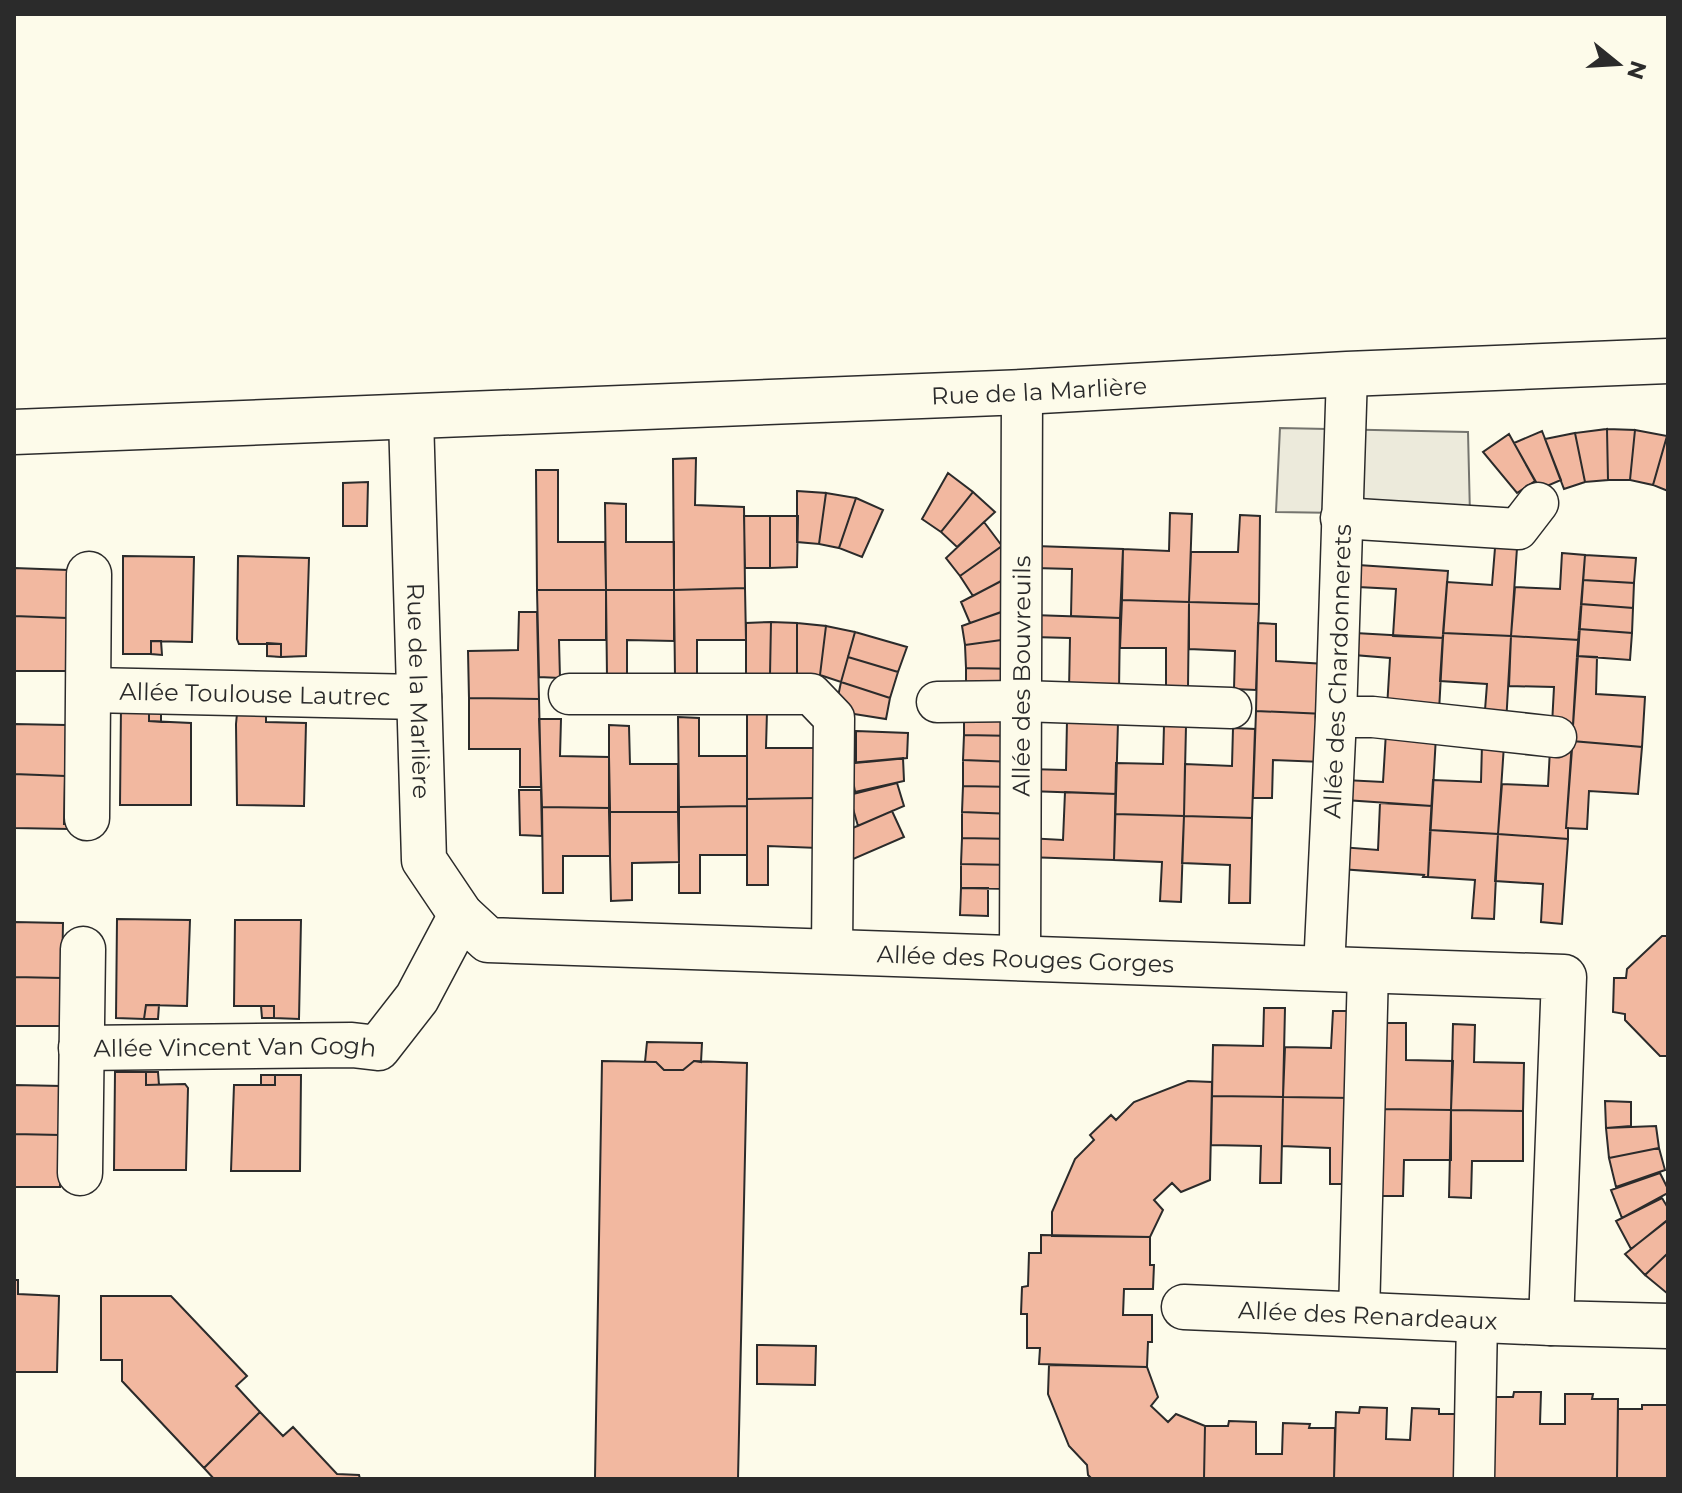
<svg xmlns="http://www.w3.org/2000/svg" width="1682" height="1493" font-family="Montserrat,sans-serif">
<rect width="100%" height="100%" fill="#fdfbea"/>
<path fill="#eceadb" stroke="#74746e" stroke-width="2" d="M1280 428 1468 432 1470 515 1276 512Z"/>
<path fill="#f2b8a0" stroke="#2b2b2b" stroke-width="2" d="M1607 429 1635 430 1630 480H1608Z
M1607 429 1608 480 1585 482 1575 433Z
M1635 430 1667 436 1653 485 1630 480Z
M1542 431 1561 480 1540 489 1514 443Z
M1575 433 1585 482 1564 489 1545 439Z
M1509 434 1535 481 1517 493 1483 452Z
M1667 436H1668V491L1653 485Z
M696 458 695 505 744 507 745 588 674 590 673 459Z
M536 470H558V542H605L606 590H537Z
M948 473 973 492 941 532 922 519Z
M368 482 367 526H343V483Z
M797 491 826 493 819 544 797 542Z
M973 492 995 512 957 547 941 532Z
M826 493 856 498 839 548 819 544Z
M856 498 883 510 862 557 839 548Z
M605 503 626 504V542H674V590H606Z
M1170 513 1192 514 1189 602 1122 600 1123 549 1169 551Z
M1240 515 1260 516 1259 604 1189 602 1191 552H1238Z
M744 516H770V568H745Z
M770 516H798L797 567 770 568Z
M984 522 1002 546 960 576 946 558Z
M1002 546 1018 572 973 596 960 576Z
M1035 546 1123 549 1120 618 1071 616 1072 569 1035 568Z
M1495 548H1517L1511 636 1443 633 1447 582 1492 585Z
M1562 553 1585 555 1579 640 1511 636 1515 587 1560 589Z
M1585 555 1636 558 1634 583 1583 580Z
M123 556 194 557 192 642 151 641V654H123Z
M238 556 309 558 306 656 281 657V644H239L237 639Z
M1358 565 1448 571 1443 638 1393 636 1396 589 1358 587Z
M14 568 68 570 67 618 14 616Z
M1007 578 1019 606 970 623 961 602Z
M1583 580 1634 583 1633 608 1581 604Z
M745 588 746 640H697V677H675L674 590Z
M537 590H606V640H559L560 678 539 677Z
M606 590H674V641L627 640V677H607Z
M1122 600 1189 602 1188 688 1166 687V648H1120Z
M1189 602 1259 604 1256 690 1234 689 1235 651 1189 649Z
M1581 604 1633 608 1632 633 1579 629Z
M1009 609 1016 638 965 645 962 626Z
M519 612H537L539 699 469 698 468 651 518 650Z
M1033 615 1120 618 1119 691 1069 690 1070 638 1033 637Z
M14 616 67 618V671H14Z
M771 622 797 623V676L770 675Z
M771 622 770 675 746 678V623Z
M797 623 826 626 820 675 797 676Z
M1258 623 1276 624V661L1326 664 1325 714 1256 711Z
M826 626 855 632 841 682 820 675Z
M1579 629 1632 633 1630 660 1577 656Z
M855 632 907 647 898 672 848 657Z
M1355 633 1443 638 1439 711 1387 708 1390 658 1354 655Z
M1443 633 1511 636 1506 724 1484 723 1487 684 1440 681Z
M1511 636 1579 640 1573 726 1552 725 1554 687 1509 686Z
M1016 638 1018 669 966 668 965 645Z
M151 641H161L162 655 151 654Z
M267 643 281 644V657L267 656Z
M1577 656 1597 657 1596 694 1645 697 1642 747 1572 741Z
M848 657 898 672 890 698 841 682Z
M966 668 1018 669 1017 695H966Z
M841 682 890 698 886 719 835 711Z
M469 698 539 699 541 787H520V749H469Z
M238 703 266 708V722L306 723 304 806 237 805 236 724Z
M121 705H149V721L191 723V805H120Z
M149 705H161V722L149 721Z
M964 708 1016 710V736L964 735Z
M747 711H767L766 748H816L817 798 747 799Z
M1256 711 1325 714 1323 762 1273 760 1272 798H1253Z
M678 717 699 718V756H747V806L679 807Z
M539 719H561L560 756 609 757 610 808 542 807Z
M1067 720 1118 722 1116 794 1028 791V769L1066 770Z
M14 724 66 725 65 776 14 774Z
M609 725 629 726 630 764H678V812H609Z
M1164 725 1186 726 1184 816 1115 814 1116 763 1163 764Z
M1233 728 1255 729 1252 818 1184 816 1185 764 1232 766Z
M856 731 908 733 907 758 856 763Z
M1386 732 1436 736 1432 806 1345 800V780L1383 782Z
M964 735 1016 736 1015 762 963 760Z
M1572 741 1642 747 1638 794 1589 791 1587 829 1566 828Z
M1482 744 1504 745 1498 834 1430 830 1433 780 1481 782Z
M1550 749H1572L1566 828H1568V839L1498 834 1502 784 1548 786Z
M903 758 904 781 855 792 850 763Z
M963 760 1015 762 1014 787 963 786Z
M14 774 65 776 64 824H69V829L14 828Z
M897 783 904 806 858 826 849 795Z
M963 786 1014 787V814L962 812Z
M519 790H541L542 836 520 835Z
M1065 792 1116 794 1114 860 1026 857 1027 838 1063 840Z
M817 798 818 848 768 846V885H747V799Z
M1380 803 1432 806 1428 877H1423L1424 875 1340 869 1341 847 1378 850Z
M747 806V855H700V893H679V807Z
M542 807 610 808V856H563V893H543Z
M892 811 904 837 851 860 841 833Z
M609 812H678L679 862 632 863V900L611 901Z
M962 812 1014 814 1013 839 962 838Z
M1115 814 1184 816 1181 902 1160 901 1162 862 1114 860Z
M1184 816 1252 818 1250 903H1229L1230 865 1182 863Z
M1430 830 1498 834 1494 919 1472 918 1475 880 1428 877Z
M1498 834 1568 839 1562 924 1541 922 1543 884 1495 881Z
M962 838 1013 839 1012 865 961 864Z
M961 864 1012 865 1011 889 961 888Z
M961 888H988V916L960 915Z
M117 919 190 920 187 1006 146 1005 144 1019 116 1018Z
M235 920H301L299 1019 274 1018V1006H234Z
M14 922 63 923 62 978 14 977Z
M1662 936H1668V1056H1660L1625 1020V1014L1613 1012 1614 978H1626L1627 969Z
M14 977 62 978V1026H14Z
M146 1005H159L158 1019H144Z
M261 1006H274V1018H262Z
M1264 1008H1285L1283 1097 1212 1096 1213 1045 1263 1046Z
M1333 1011H1354L1352 1098 1283 1097 1285 1047 1331 1048Z
M1384 1023H1406V1060L1453 1061 1451 1110 1383 1109Z
M1453 1024 1475 1025 1474 1062 1524 1063 1523 1111 1451 1110Z
M647 1042 702 1043 701 1062 694 1061 683 1070H664L656 1062H645Z
M602 1061 656 1062 664 1070H683L694 1061 747 1063 738 1479 595 1478Z
M115 1072H146V1085L185 1084 188 1088 186 1170H114Z
M146 1072H158L159 1085H146Z
M261 1075H275V1085H261Z
M275 1075H301L300 1171H231L234 1085H275Z
M1188 1081 1212 1082 1210 1180 1181 1192 1172 1183 1154 1200 1163 1210 1150 1237 1052 1236V1212L1075 1159 1094 1140 1090 1135 1111 1115 1116 1120 1134 1102Z
M14 1085 61 1086 60 1135 14 1134Z
M1212 1096 1283 1097 1281 1183H1260L1261 1146 1211 1145Z
M1283 1097 1352 1098 1350 1184H1330V1148L1282 1146Z
M1605 1101 1631 1102V1126L1606 1128Z
M1383 1109 1451 1110V1160H1404L1403 1196H1380Z
M1451 1110 1523 1111V1161H1472L1471 1198 1449 1197Z
M1656 1126 1659 1148 1609 1158 1606 1128Z
M14 1134 60 1135V1187H14Z
M1659 1148 1665 1170 1616 1187 1609 1158Z
M1660 1173 1668 1189V1193L1622 1218 1611 1190Z
M1662 1198 1668 1208V1220L1631 1249 1616 1221Z
M1666 1221 1668 1223V1253L1645 1275 1625 1254Z
M1041 1235 1150 1237V1265H1154L1153 1289H1124L1123 1315H1152V1342H1148L1147 1367 1039 1364 1040 1348H1027V1314H1021L1022 1287 1028 1286 1029 1253H1041Z
M1668 1253V1294L1645 1275Z
M14 1280H18V1294L59 1296 57 1372H14Z
M101 1296H171L247 1376 236 1386 260 1412 204 1468 122 1381V1360H101Z
M757 1345 816 1346 815 1385 757 1384Z
M1049 1365 1147 1367 1158 1397 1151 1406 1168 1422 1176 1414 1205 1426 1204 1479H1092L1088 1475 1087 1465 1069 1446 1048 1394Z
M1514 1392H1541L1540 1424H1565V1394H1593L1592 1399H1618L1617 1479H1486L1489 1397H1513Z
M1642 1405H1668V1479H1617L1618 1409H1642Z
M1360 1407 1387 1408 1386 1439 1410 1440 1412 1408 1439 1409V1414H1464L1463 1479H1334L1336 1412 1359 1413Z
M260 1412 283 1436 293 1427 337 1474 359 1475 360 1479H214L204 1468Z
M1229 1421 1256 1422V1454H1282L1283 1423 1310 1424 1309 1428H1335L1334 1479H1204L1205 1426H1228Z"/>
<g fill="none" stroke-linecap="round" stroke-linejoin="round">
<defs>
<g id="pedestrian">
<path d="M1341 518 1518 529 1538 503"/>
<path d="M569 694H811L834 718 832 951"/>
<path d="M937 702 1021 701 1231 708"/>
<path d="M1336 717H1373L1556 737"/>
<path id="s1" d="M1020 958 1022 392"/>
<path id="s2" d="M1324 969 1336 717 1347 374"/>
<path d="M1359 1315 1368 970"/>
<path d="M1474 1479 1477 1319"/>
</g>
<g id="minor">
<path id="s3" d="M411 417 424 860 461 915 488 940 1564 977 1551 1323 1668 1326"/>
<path id="s4" d="M14 432 1022 392 1347 374 1668 361"/>
<path id="s5" d="M89 690 419 697"/>
<path d="M87 818 89 574"/>
<path id="s6" d="M81 1048 352 1045 378 1048 417 998 461 915"/>
<path d="M80 1173 83 949"/>
<path id="s7" d="M1184 1307 1551 1323"/>
</g>
</defs>
<use href="#pedestrian" stroke="#2b2b2b" stroke-width="43"/>
<use href="#minor" stroke="#2b2b2b" stroke-width="47"/>
<use href="#pedestrian" stroke="#fdfbea" stroke-width="40"/>
<use href="#minor" stroke="#fdfbea" stroke-width="44"/>
</g>
<g text-anchor="middle" dominant-baseline="central" stroke-width="6" stroke-linejoin="round" paint-order="stroke">
<g font-size="24" fill="#2b2b2b" stroke="#fdfbea">
<text stroke="none"><textPath href="#s4" startOffset="1026">Rue de la Marlière</textPath></text>
<text stroke="none"><textPath href="#s2" startOffset="298">Allée des Chardonnerets</textPath></text>
<text stroke="none"><textPath href="#s1" startOffset="282">Allée des Bouvreuils</textPath></text>
<text stroke="none"><textPath href="#s3" startOffset="274">Rue de la Marlière</textPath></text>
<text stroke="none"><textPath href="#s5" startOffset="166">Allée Toulouse Lautrec</textPath></text>
<text stroke="none"><textPath href="#s3" startOffset="1084">Allée des Rouges Gorges</textPath></text>
<text stroke="none"><textPath href="#s6" startOffset="154">Allée Vincent Van Gogh</textPath></text>
<text stroke="none"><textPath href="#s7" startOffset="184">Allée des Renardeaux</textPath></text>
</g>
</g>
<rect width="1682" height="1493" fill="none" stroke="#2b2b2b" stroke-width="32"/>
<g transform="translate(1618 64) rotate(108)" stroke="#fdfbea" stroke-width="6" paint-order="stroke">
<path d="M0-6L14 30L0 20L-14 30Z" fill="#2b2b2b"/>
<text y="-12" font-size="22" font-weight="bold" text-anchor="middle" fill="#2b2b2b">N</text>
</g>
</svg>
